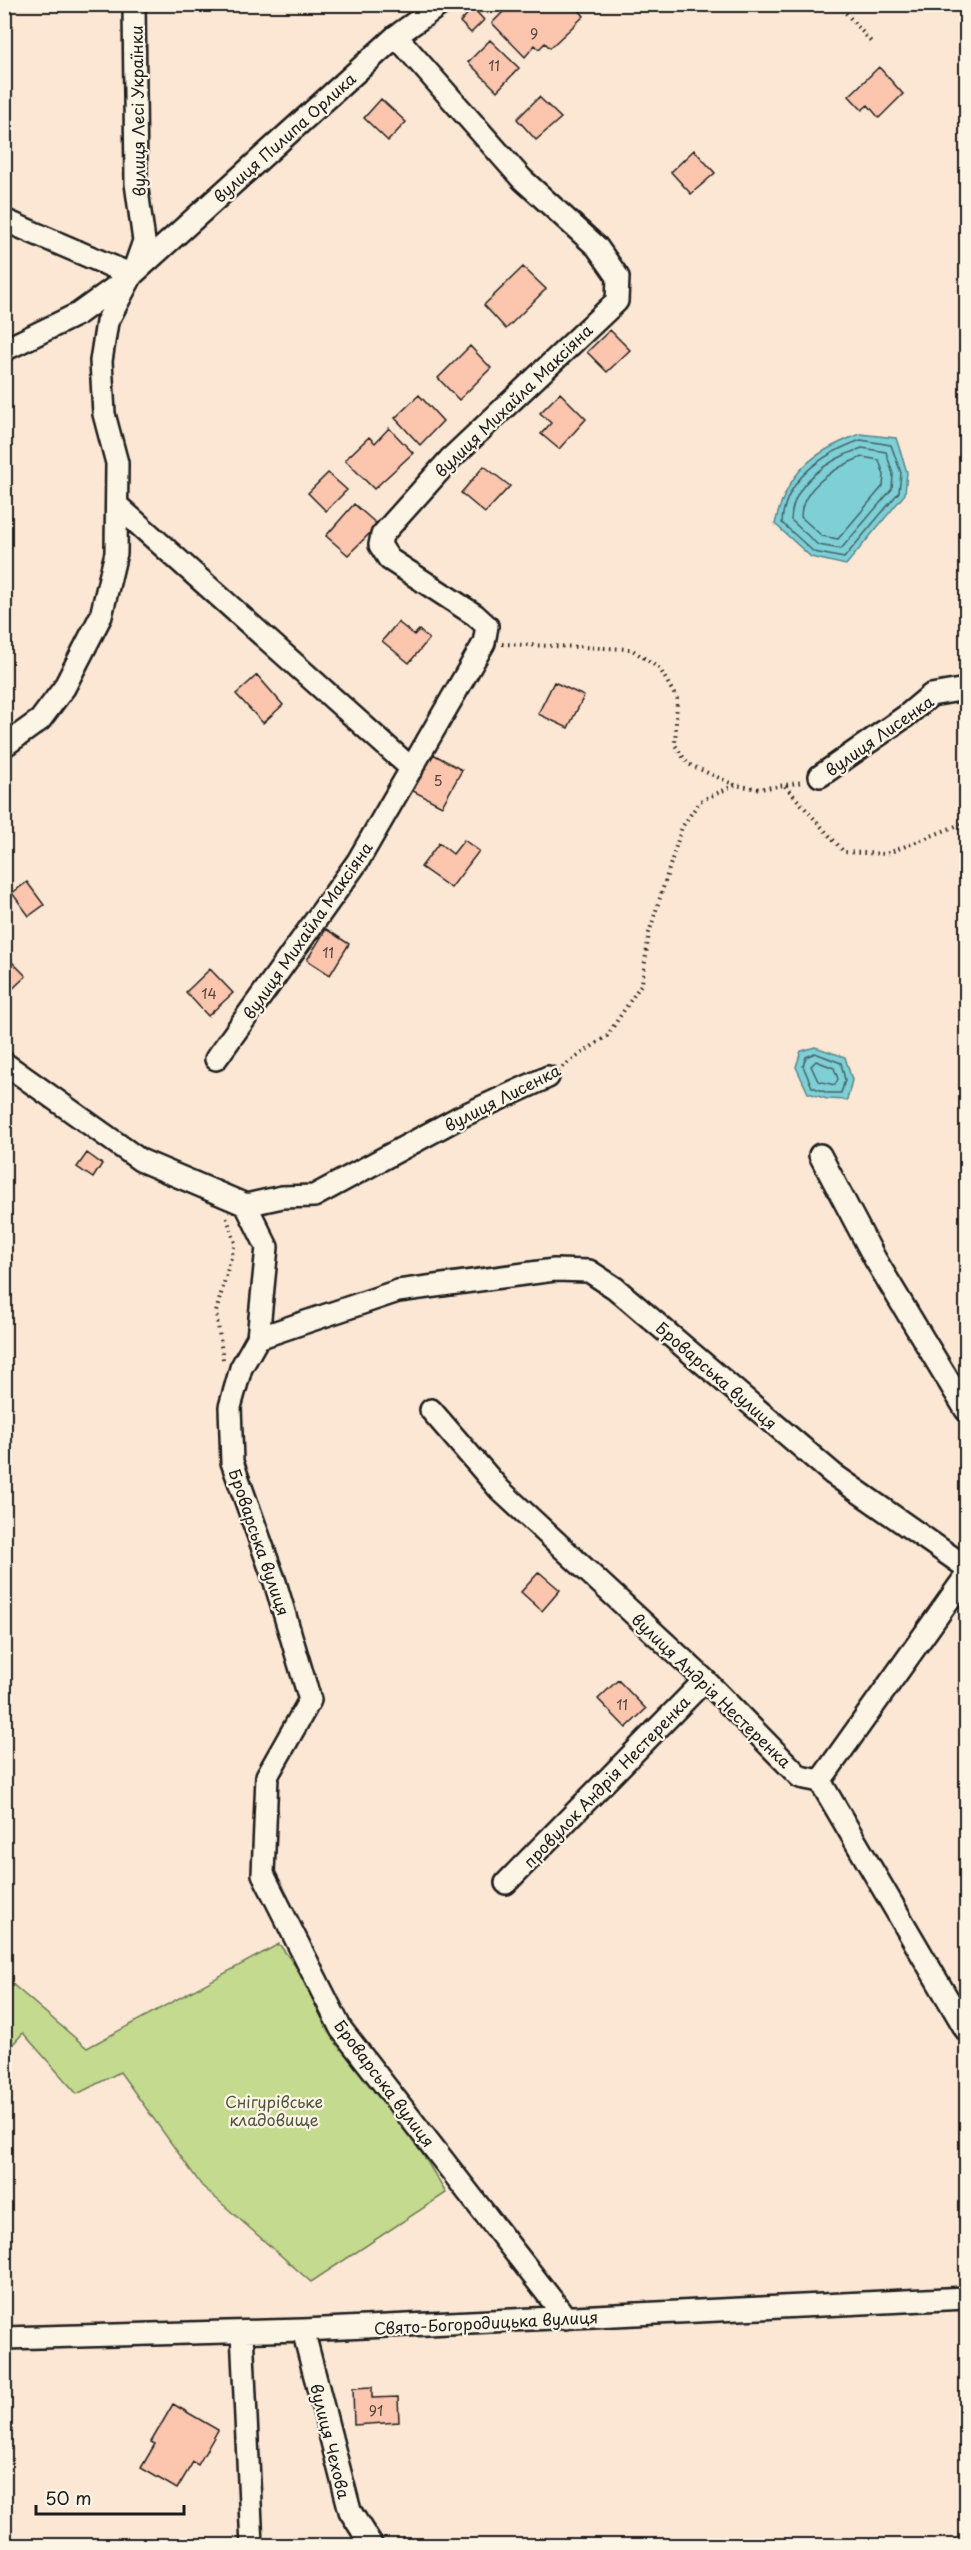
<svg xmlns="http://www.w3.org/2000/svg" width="971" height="2550" font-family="'Playpen Sans',sans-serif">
<rect width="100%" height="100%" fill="#fce7d4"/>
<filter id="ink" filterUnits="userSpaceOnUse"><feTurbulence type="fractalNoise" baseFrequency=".0167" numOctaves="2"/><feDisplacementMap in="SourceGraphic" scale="12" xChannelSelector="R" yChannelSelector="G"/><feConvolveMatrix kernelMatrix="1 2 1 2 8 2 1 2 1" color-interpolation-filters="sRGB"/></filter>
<g filter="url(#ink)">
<path fill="#c4da8f" stroke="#707b56" stroke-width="1.5" d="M279 1944 369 2065 446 2193 311 2282 202 2186 120 2072 77 2094 23 2033 5 2053V1978L87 2048Z"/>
<path fill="#7ecfd6" stroke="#57878c" stroke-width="1.5" d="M860 434 896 438 907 472 905 494 846 565 811 557 775 524C787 472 812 452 860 434Z
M815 1047 845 1057 852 1080 847 1100 827 1099 808 1093 796 1067 801 1051Z"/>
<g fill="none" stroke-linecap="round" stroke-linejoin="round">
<path stroke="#436466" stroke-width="1.5" d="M861 440 891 445 901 473 899 492 844 558 814 552 782 523C784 479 824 453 861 440Z
M862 448 886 452 893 474 892 489 841 549 818 545 791 520C792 482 830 459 862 448Z
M862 457 879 460 884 475 883 486 838 539 822 536 801 517C801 487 838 466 862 457Z
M815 1053 841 1063 845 1080 841 1093H828L812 1087 803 1066 806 1057Z
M816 1061 834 1068 838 1079 835 1085 818 1081 811 1066Z"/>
</g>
<path fill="#fbc5ae" stroke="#1c1c1c" stroke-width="1.5" d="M497 4H574L584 16 550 48 545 43 539 49 535 45 525 57 492 23 504 11Z
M473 8 484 20 471 33 460 22Z
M490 40 519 68 497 91 468 62Z
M879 67 903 94 879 118 868 105 862 110 849 96Z
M539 97 561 118 536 140 517 119Z
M381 99 406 122 388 141 364 118Z
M694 150 715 173 691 194 671 172Z
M523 267 546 289 506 329 484 305Z
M610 330 630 350 607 372 587 352Z
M470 346 491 368 459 400 438 378Z
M560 393 586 419 559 449 541 434 551 423 540 413Z
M419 395 443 421 420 445 395 418Z
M389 428 413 453 374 489 345 460 369 437 375 443Z
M484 466 510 486 485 513 461 493Z
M328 473 347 490 326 511 308 493Z
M354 504 378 525 348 555 326 536Z
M398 622 414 635 419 630 429 639 409 663 382 641Z
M257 675 283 705 263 723 236 694Z
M554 682 584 696 568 728 538 714Z
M433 754 462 770 442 806 413 791Z
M464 840 479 851 451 888 421 867 439 843 453 854Z
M27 882 44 905 29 916 12 893Z
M326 929 349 944 330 975 307 960Z
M4 954 26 976 4 997Z
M210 969 233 993 208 1016 186 992Z
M87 1153 102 1164 93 1178 77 1167Z
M539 1572 560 1590 542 1611 521 1592Z
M618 1680 646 1709 626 1728 598 1699Z
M372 2387V2398L398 2397 399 2422 354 2425 353 2388Z
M173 2404 218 2430 198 2465 193 2462 177 2489 141 2468 155 2444 151 2442Z"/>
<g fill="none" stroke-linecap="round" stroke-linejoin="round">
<defs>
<path id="minor" d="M4 220 132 275
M4 350 78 314 132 275 396 36 441 4
M118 506 412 769
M4 746 40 720 64 688 101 616 116 553 117 463 104 414 101 361 107 322 132 275 144 241 136 183 134 4
M820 776 906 716 931 695 966 689
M216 1059 358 861 484 643 487 626 475 615 389 559 380 545 382 535 450 459 617 301 618 277 597 247 522 179 396 36
M4 1063 140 1160 246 1205 267 1247 258 1338
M820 1155 875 1259 966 1410
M246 1205 282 1197 314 1196 460 1117 548 1077
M431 1410 500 1490 705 1680 800 1777 820 1781 966 2030
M820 1781 966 1576
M506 1883 705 1680
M566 2318 341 2029 263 1874 267 1776 310 1700 275 1582 232 1462 230 1407 241 1368 258 1338 398 1291 554 1270 589 1271 615 1288 833 1474 966 1567
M303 2330 350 2511 372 2546
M242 2332 252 2546
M4 2338 303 2330 966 2298"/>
</defs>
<use href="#minor" stroke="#1c1c1c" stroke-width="26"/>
<path stroke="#1c1c1c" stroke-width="4" stroke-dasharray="1.5 4.5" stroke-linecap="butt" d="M838 4 872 43
M502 644 631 649 660 669 677 699 675 745 688 764 735 785
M785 786 844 852 886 854 966 822
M562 1067 607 1036 642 983 649 933 682 827 700 801 735 785 760 789 803 782
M223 1359 216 1312 235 1243 227 1218"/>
<use href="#minor" stroke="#fcf5e5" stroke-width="21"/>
</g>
</g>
<g text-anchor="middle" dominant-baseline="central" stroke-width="4.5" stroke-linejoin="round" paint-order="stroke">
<g font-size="14" fill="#544640">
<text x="534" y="33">9</text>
<text x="494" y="65">11</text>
<text x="438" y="780">5</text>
<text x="328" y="952">11</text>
<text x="209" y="993">14</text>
<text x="622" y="1704">11</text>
<text x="376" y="2410">91</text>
</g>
<g font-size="16" fill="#1c1c1c" stroke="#fcf5e5">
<text transform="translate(137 111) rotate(-91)">вулиця Лесі Українки</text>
<text transform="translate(284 137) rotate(-42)">вулиця Пилипа Орлика</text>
<text transform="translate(513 400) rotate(-44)">вулиця Михайла Максіяна</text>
<text transform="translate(879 735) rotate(-35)">вулиця Лисенка</text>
<text transform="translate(307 930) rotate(-55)">вулиця Михайла Максіяна</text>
<text transform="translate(502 1097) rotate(-27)">вулиця Лисенка</text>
<text transform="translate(717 1375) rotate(41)">Броварська вулиця</text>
<text transform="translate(260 1542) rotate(71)">Броварська вулиця</text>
<text transform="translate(712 1690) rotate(44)">вулиця Андрія Нестеренка</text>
<text transform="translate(606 1781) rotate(-46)">провулок Андрія Нестеренка</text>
<text transform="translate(385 2083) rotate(53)">Броварська вулиця</text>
<text transform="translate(486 2322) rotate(-3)">Свято-Богородицька вулиця</text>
<text transform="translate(331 2441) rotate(76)">вулиця Чехова</text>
</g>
<g font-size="16" fill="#4e553e" stroke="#fcf5e5">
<text x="274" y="2101">Снігурівське<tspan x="274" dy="18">кладовище</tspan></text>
</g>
</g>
<rect width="971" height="2550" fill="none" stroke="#fcf5e5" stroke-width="24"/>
<rect x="12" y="12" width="947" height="2526" fill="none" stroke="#1c1c1c" stroke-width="2" filter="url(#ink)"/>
<path d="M36 2505v9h148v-9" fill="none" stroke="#1c1c1c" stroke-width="3"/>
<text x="45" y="2505" font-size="18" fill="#1c1c1c" stroke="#fcf5e5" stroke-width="4.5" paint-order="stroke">50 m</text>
</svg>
